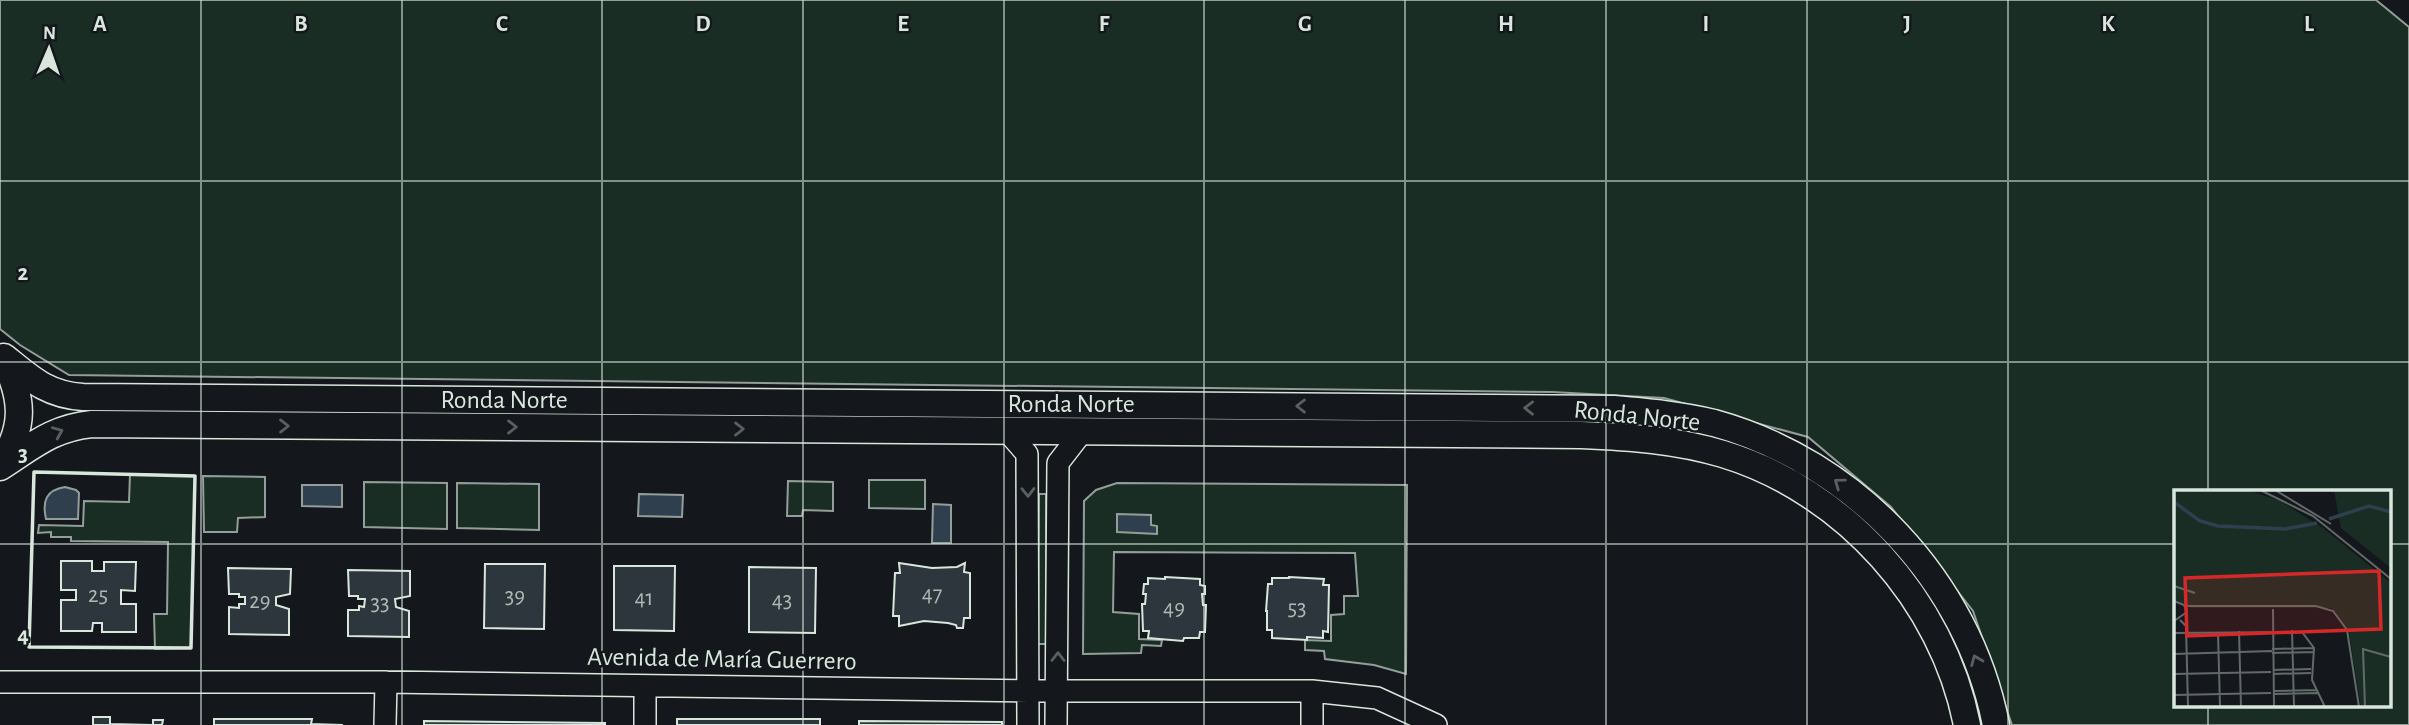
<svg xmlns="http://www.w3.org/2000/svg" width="2409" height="725" font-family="'Alegreya Sans',sans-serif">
<rect width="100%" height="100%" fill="#14181c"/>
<path fill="#1a2d24" stroke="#939e99" stroke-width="2" fill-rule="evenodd" d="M0 0H2376L2409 27V725H2012L1973 611 1891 507 1808 437 1664 398 1552 392 69 375 20 345 0 329ZM2176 492H2390V706H2176Z
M130 474 195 476 191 648 155 649 154 614H167L168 542 71 541V537H51V532L38 533 39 525 83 526 84 501 129 502Z
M203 476 265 477V517L238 518 237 532H204Z
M869 480H925V509L869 508Z
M788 481 833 482V511L803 510 802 516H787Z
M364 482 447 483V529L364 527Z
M457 483 539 484V530L457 528Z
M1117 483 1407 485 1406 674 1374 665 1325 659 1324 651 1305 650V640L1331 641V615L1344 614V596H1358L1355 553 1114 552 1113 612 1139 614V639L1162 640 1161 646 1142 645 1141 653 1083 654 1084 501 1096 490Z
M1039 494H1046V644H1038Z"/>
<path fill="#2f3f4d" stroke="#939e99" stroke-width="2" d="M302 485H342V507L302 506Z
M65 487 76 490 79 493 78 519H46C42 501 46 490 65 487Z
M639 494 683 495 682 517 638 516Z
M933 504 951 505V543H932Z
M1117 514 1151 515V525L1157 526V534L1117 532Z"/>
<path fill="#2c363c" stroke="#d8e6dc" stroke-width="2" d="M61 561H92V571H104V562H136L135 591 121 590V604H136V632H102V623H93L92 631H61V600H76V590H61Z
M899 563 932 568 957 567 965 563 964 572 970 573V618H964L963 628H957L956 625 948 623 924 621 899 626V616H893L895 573H900Z
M485 564H545L544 629 484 628Z
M614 566H675L674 631 614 630Z
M749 567 816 568 815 633 749 632Z
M228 568 291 569 290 594 276 597V605L289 609V635L229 634V607L239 608V604H245V597H239V594H229Z
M348 570 410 571V596L395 599 396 607 409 611V637L348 636V610H359V606L364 607 365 599H358V596H349Z
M1165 577 1200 579V585L1205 586V594H1202L1203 605H1206L1205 632H1200L1199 638H1184L1183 641 1148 638 1149 631H1143L1142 604H1145L1146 594H1143L1144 584H1148V578L1165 579Z
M1289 577 1324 579 1323 585H1329L1328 632 1323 631V638L1307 637V640L1272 638V630H1267V611H1266L1268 584H1272V578H1289Z
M93 717H110V724L153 725V720H163L162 725H93Z
M214 719H312L311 724 343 725H214Z
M677 719H820V725H677Z
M424 721 605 723V725H424Z
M859 721 1002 722V725H859Z"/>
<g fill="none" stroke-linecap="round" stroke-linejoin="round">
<defs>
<path id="minor" d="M1007 431 1027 454 1028 725
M0 682H386L1028 691H1312L1377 698 1436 725
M385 725 386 682
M645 725V686
M1056 725 1058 463 1082 432
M1312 725V691"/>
<path id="major" d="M4 357C30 378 47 395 83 397L1614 409C1648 412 1681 415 1714 423 1855 462 1968 581 1996 725
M0 465C26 427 23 398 4 359
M0 467C33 446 52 428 92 424L1581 435C1629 437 1677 440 1723 454 1845 491 1943 601 1967 725"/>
</defs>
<use href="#minor" stroke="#d8e6dc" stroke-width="24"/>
<use href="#major" stroke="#d8e6dc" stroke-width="29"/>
<use href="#minor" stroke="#14181c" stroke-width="21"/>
<use href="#major" stroke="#14181c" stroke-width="26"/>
<path stroke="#d8e6dc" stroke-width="3.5" d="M34 472 195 476 191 648 29 647Z"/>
</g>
<defs><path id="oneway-chevron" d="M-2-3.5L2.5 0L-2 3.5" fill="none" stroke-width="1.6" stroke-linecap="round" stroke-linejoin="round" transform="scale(1.75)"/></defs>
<g stroke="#59605f">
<use href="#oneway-chevron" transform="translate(1301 406) rotate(-180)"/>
<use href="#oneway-chevron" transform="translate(1529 408) rotate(-179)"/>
<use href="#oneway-chevron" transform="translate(284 426)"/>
<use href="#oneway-chevron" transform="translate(512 427)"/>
<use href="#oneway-chevron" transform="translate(739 429)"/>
<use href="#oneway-chevron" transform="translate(58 432) rotate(-23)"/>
<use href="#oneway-chevron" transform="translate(1839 483) rotate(-144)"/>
<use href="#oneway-chevron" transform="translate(1028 492) rotate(89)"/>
<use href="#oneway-chevron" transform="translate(1058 657) rotate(-90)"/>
<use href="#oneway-chevron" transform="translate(1976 660) rotate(-112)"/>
</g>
<path fill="none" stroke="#d8e6dc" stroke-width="2" stroke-opacity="0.55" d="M201 0V725M402 0V725M602 0V725M803 0V725M1004 0V725M1204 0V725M1405 0V725M1606 0V725M1807 0V725M2008 0V725M2208 0V492M0 181H2409M0 362H2409M0 544H2176M2390 544H2409M2208 706V725"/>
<g text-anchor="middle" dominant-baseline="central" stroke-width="5" stroke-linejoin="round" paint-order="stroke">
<g font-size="23" fill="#adbab4">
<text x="932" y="594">47</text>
<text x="98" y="595">25</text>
<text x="515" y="596">39</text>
<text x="644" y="598">41</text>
<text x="782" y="600">43</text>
<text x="260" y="601">29</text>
<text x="380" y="603">33</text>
<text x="1174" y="608">49</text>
<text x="1297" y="608">53</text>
</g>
<g font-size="26" fill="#d8e6dc" stroke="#14181c">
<text x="504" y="400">Ronda Norte</text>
<text x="1071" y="404">Ronda Norte</text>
<text transform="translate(1637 416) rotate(6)">Ronda Norte</text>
<text transform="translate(722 659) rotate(1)">Avenida de María Guerrero</text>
</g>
</g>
<g transform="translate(2174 490)">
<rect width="217" height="217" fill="#14181c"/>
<path d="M17 0H74L106 11 149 38 217 93V217H187L175 142 157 118H17L0 110V3ZM160 0H217V78L167 38Z" fill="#1a2d24"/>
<path fill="none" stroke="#2f3f4d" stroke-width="3.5" d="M0 12 26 31 44 36 111 39 143 33M155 29 195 16 217 22"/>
<path fill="none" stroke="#626a69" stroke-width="2" d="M86 0 139 26 217 89M101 0 157 34M0 96 21 103M0 111 10 115 13 122 0 131M12 116H142L159 121 173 140 185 217M99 119 100 217M6 130 12 136 14 217M118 140 120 217M65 141 67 217M44 142 46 217M0 143 128 142 140 158 138 190 151 217M98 159 140 158M98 163 140 162M0 164 98 161M99 180 137 179M0 184 97 182M99 184 137 183M100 201 143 200M99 204 145 203M0 205 97 203M191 217 189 159 217 167"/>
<path fill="#d62828" fill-opacity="0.15" stroke="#d62828" stroke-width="3.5" d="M205 81 207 139 13 146 11 88Z"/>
<rect width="217" height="217" fill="none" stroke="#d8e6dc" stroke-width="3.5"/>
</g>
<g font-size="23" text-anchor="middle" font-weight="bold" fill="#d8e6dc" stroke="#14181c" stroke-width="5" stroke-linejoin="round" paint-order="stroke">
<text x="100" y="31">A</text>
<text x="301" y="31">B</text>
<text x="502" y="31">C</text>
<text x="703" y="31">D</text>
<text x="903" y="31">E</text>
<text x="1104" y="31">F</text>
<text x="1305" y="31">G</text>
<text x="1506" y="31">H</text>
<text x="1706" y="31">I</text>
<text x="1907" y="31">J</text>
<text x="2108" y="31">K</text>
<text x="2309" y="31">L</text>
<text x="23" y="280">2</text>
<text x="23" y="461">3</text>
<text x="23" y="642">4</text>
</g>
<g transform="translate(49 49) rotate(2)" stroke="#14181c" stroke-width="5" paint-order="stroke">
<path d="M0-5L12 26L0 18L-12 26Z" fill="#d8e6dc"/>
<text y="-10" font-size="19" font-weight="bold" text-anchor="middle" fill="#d8e6dc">N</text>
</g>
</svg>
